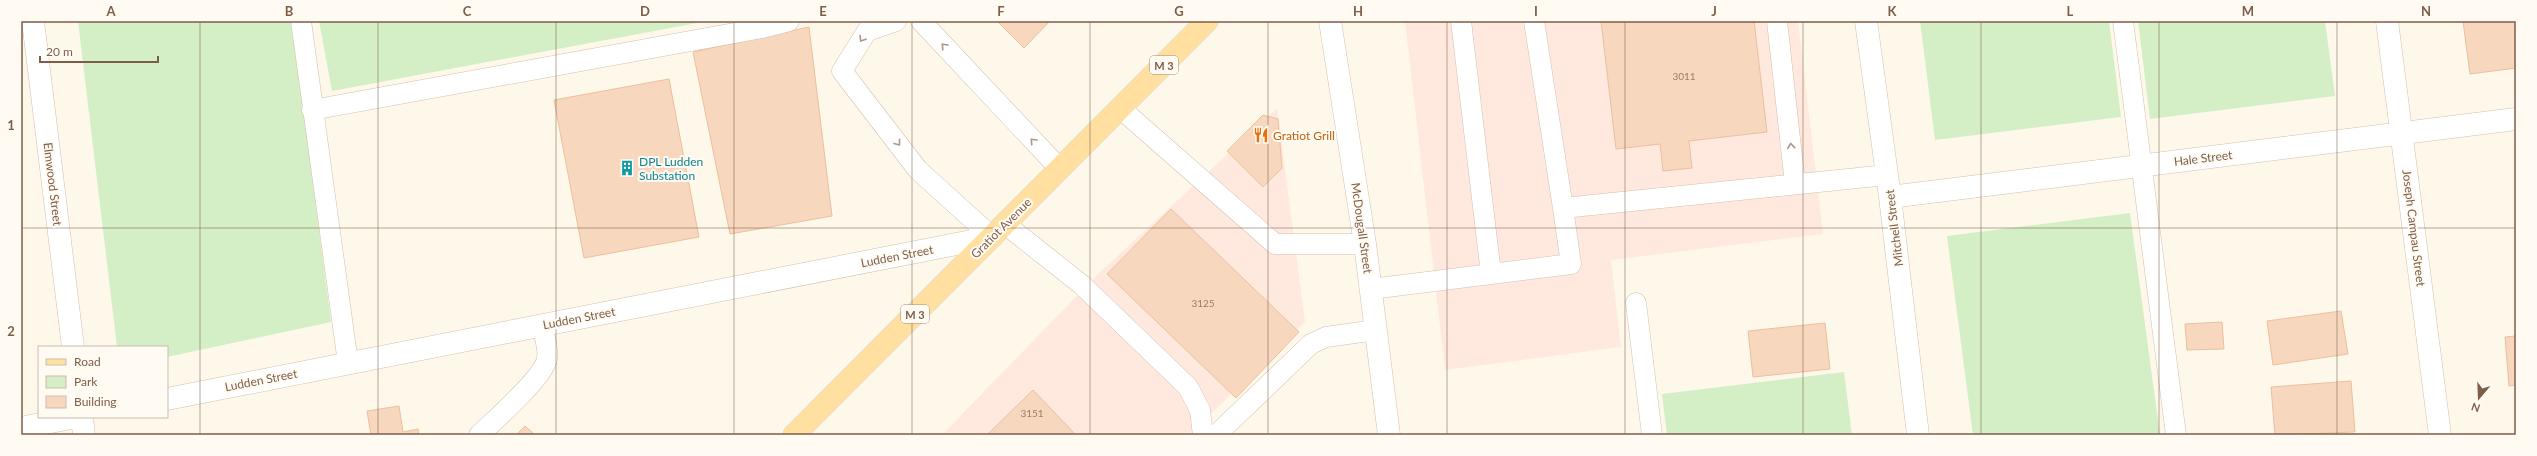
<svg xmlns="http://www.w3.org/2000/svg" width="2537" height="456" font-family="Lato,sans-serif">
<rect width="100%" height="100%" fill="#fef8ea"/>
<path fill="#ffe9de" d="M1405 21H1798L1823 234 1611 260 1621 347 1445 370Z
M1277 108 1305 322 1189 435H942L1097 275Z"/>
<path fill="#d4efc6" d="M78 21H292L331 322 167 357V347H117Z
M319 21H708L332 91Z
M1920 21H2109L2121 117 1935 140Z
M2138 21H2325L2335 96 2150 119Z
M2130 213 2160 435H1973L1947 236Z
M1844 372 1852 435H1667L1662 394Z"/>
<path fill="#f7d8be" stroke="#ecbf9d" d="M997 21H1050L1024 48Z
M1601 21H1754L1767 132 1689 141 1692 168 1663 171 1660 144 1616 149Z
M2463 21H2516V68L2470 74Z
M809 27 832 216 730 234 693 52Z
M669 79 699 237 584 258 554 100Z
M1263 115 1278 119 1282 168 1263 187 1227 151Z
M1171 209 1299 332 1236 398 1107 274Z
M2341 311 2348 354 2273 365 2267 321Z
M2222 322 2224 349 2187 350 2185 324Z
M1825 323 1830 369 1753 377 1748 331Z
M2516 336V385L2509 386 2505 337Z
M2351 381 2355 432 2275 435 2271 387Z
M1033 390 1076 435H987Z
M399 406 403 432 418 429 419 435H371L367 411Z
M525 426 535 435H516Z"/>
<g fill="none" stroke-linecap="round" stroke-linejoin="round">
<defs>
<path id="lane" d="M301 21 348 363
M896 21 867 31 842 71 918 170 992 237
M921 21 1060 169
M1461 21 1491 274
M1534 21 1563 208
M1777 21 1795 184
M2123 21 2176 435
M1120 108 1275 244H1365
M312 110 762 28 789 21
M1005 224 1082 285 1188 387 1200 410 1203 435
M1371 289 1571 264 1563 208 1887 175
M1636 303 1652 435
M479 435C495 420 543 378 547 359 549 349 544 335 542 325
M1216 435 1311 344 1326 337 1376 330"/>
<path id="street" d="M33 21 73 347
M1866 21 1890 197 1918 435
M2387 21 2440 435
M1890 197 2516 119
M167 399 992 237
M82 417 84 435
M21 428 75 417"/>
<path id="secondary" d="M1330 21 1365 244 1389 435"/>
<path id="primary" d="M794 435 1207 21"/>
</defs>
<use href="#lane" stroke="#d3c0ad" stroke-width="21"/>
<use href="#street" stroke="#d3c0ad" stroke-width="23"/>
<use href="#secondary" stroke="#d7c0ab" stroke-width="23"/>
<use href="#primary" stroke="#ddd5d0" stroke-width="23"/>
<use href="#lane" stroke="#fff" stroke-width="20"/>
<use href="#street" stroke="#fff" stroke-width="22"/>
<use href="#secondary" stroke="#fff" stroke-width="22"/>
<use href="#primary" stroke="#ffe0a1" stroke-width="22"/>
</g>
<defs><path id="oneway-chevron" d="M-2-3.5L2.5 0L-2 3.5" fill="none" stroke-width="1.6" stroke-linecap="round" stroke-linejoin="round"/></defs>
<g stroke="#ab9689">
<use href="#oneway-chevron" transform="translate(862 39) rotate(122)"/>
<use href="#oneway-chevron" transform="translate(944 46) rotate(-133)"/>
<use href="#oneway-chevron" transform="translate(1033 141) rotate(-133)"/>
<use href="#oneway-chevron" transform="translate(898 143) rotate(52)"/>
<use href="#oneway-chevron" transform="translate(1791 146) rotate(-96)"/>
</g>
<path fill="none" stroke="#7e5e49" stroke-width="1" stroke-opacity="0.55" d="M200 21V435M378 21V435M556 21V435M734 21V435M912 21V435M1090 21V435M1268 21V435M1447 21V435M1625 21V435M1803 21V435M1981 21V435M2159 21V435M2337 21V435M21 228H2516"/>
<defs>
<symbol id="restaurant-bare" viewBox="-9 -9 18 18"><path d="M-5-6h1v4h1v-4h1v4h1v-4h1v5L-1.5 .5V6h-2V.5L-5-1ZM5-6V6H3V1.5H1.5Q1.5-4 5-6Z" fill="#e8710a" stroke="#fffbf3" stroke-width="2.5" paint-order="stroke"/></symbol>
<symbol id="building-bare" viewBox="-9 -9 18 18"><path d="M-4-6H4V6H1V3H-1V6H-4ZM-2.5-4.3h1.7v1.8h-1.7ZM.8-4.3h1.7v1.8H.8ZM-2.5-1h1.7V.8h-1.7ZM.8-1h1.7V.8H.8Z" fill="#0f9aa8" stroke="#fffbf3" stroke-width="2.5" paint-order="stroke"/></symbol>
</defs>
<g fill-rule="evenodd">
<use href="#restaurant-bare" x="1250" y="124" width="22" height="22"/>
<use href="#building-bare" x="616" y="157" width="22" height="22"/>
</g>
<g text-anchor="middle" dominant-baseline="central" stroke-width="4" stroke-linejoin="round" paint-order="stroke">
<g font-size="10" fill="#9c7c66">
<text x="1684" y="76">3011</text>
<text x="1203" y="303">3125</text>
<text x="1032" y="413">3151</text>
</g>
<g fill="#fffbf3" stroke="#a58d7c" stroke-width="1">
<rect x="1150" y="56" width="28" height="18" rx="3"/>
<rect x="901" y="305" width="28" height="18" rx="3"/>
</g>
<g font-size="11" font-weight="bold" fill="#7e5e49">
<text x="1164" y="65">M 3</text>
<text x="915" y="314">M 3</text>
</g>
<g font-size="12" fill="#c56008" stroke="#fffbf3" text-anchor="start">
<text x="1273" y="135">Gratiot Grill</text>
</g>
<g font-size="12" fill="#7e5e49" stroke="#fffbf3">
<text transform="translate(2203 158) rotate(-7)">Hale Street</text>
<text transform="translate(53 184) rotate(83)">Elmwood Street</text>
<text transform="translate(1001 228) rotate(-45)">Gratiot Avenue</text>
<text transform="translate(1362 228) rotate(82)">McDougall Street</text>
<text transform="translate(1894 228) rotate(-97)">Mitchell Street</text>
<text transform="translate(2414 228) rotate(83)">Joseph Campau Street</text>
<text transform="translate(897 256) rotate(-11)">Ludden Street</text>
<text transform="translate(579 318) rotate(-11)">Ludden Street</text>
<text transform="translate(261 380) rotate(-11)">Ludden Street</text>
</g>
<g font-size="12" fill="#0d838f" stroke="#fffbf3" text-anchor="start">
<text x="639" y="161">DPL Ludden<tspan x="639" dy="14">Substation</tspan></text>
</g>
</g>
<rect width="2537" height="456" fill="none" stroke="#fffbf3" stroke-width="44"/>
<rect x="38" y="346" width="130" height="72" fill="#fffbf3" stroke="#cbbcaf"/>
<rect x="46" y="359" width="20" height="6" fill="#ffe0a1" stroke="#cbbcaf"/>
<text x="74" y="366" font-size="12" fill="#7e5e49">Road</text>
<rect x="46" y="376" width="20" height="12" fill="#d4efc6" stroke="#cbbcaf"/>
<text x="74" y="386" font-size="12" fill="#7e5e49">Park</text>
<rect x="46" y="396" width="20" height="12" fill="#f7d8be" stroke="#cbbcaf"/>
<text x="74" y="406" font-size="12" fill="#7e5e49">Building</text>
<g transform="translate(2479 398) rotate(199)" stroke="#fffbf3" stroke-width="3" paint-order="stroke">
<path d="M0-3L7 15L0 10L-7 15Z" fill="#7e5e49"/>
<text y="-6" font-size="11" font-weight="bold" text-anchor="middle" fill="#7e5e49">N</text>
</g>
<path d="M40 56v6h118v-6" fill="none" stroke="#7e5e49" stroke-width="2"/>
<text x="46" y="56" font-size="12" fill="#7e5e49" stroke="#fffbf3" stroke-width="3" paint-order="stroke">20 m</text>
<rect x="22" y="22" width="2493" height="412" fill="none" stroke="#7e5e49" stroke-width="1.5"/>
<g font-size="13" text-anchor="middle" font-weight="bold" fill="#7e5e49">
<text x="111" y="16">A</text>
<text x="289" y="16">B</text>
<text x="467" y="16">C</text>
<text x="645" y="16">D</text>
<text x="823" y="16">E</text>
<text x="1001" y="16">F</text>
<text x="1179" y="16">G</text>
<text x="1358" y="16">H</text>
<text x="1536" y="16">I</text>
<text x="1714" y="16">J</text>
<text x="1892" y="16">K</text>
<text x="2070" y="16">L</text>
<text x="2248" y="16">M</text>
<text x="2426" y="16">N</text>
<text x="11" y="130">1</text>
<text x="11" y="336">2</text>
</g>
</svg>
